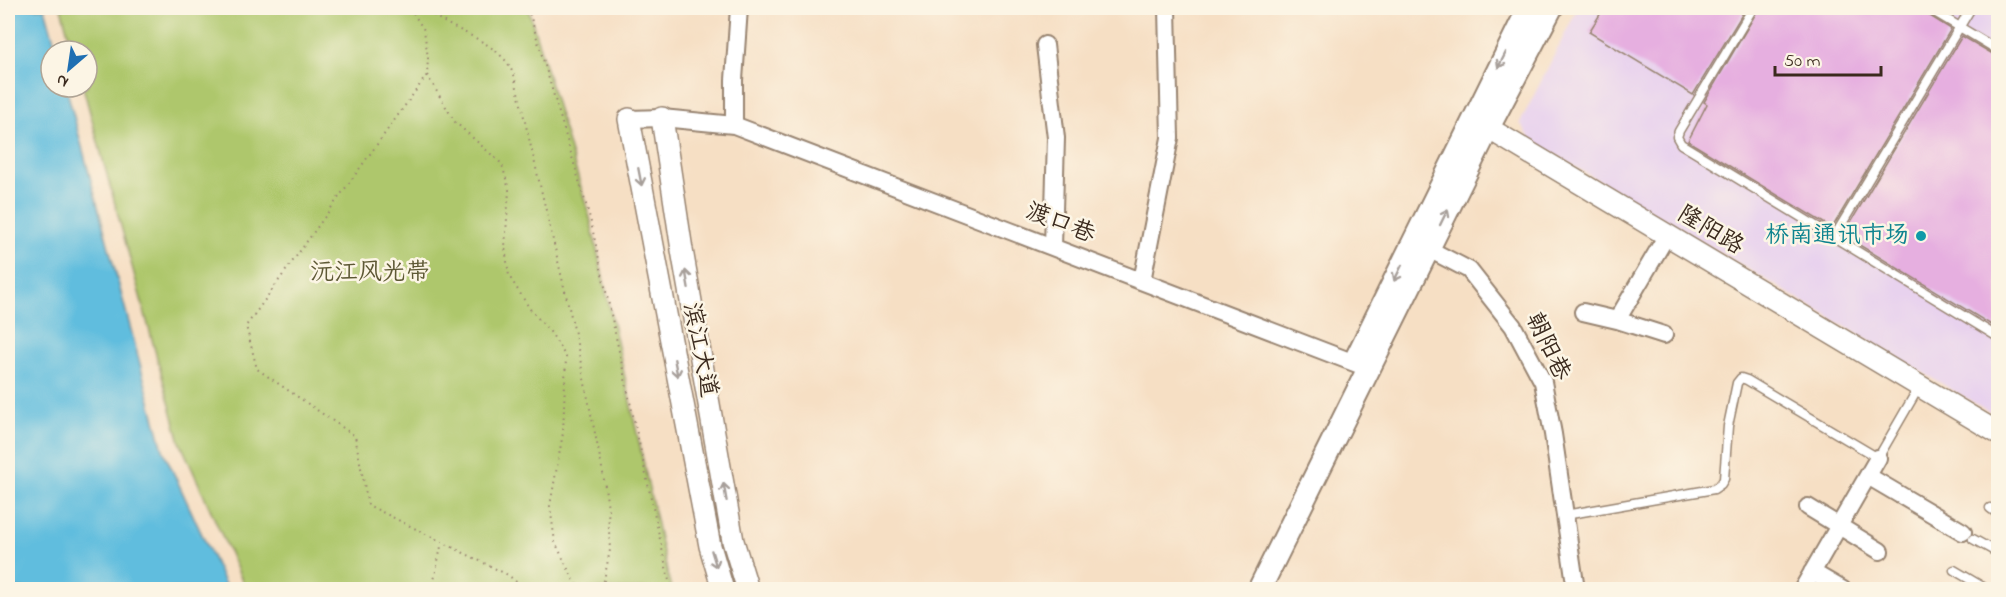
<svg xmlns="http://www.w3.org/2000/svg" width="2006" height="597" font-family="'Indie Flower','LXGW WenKai TC',sans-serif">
<rect width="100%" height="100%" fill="#fcf5e5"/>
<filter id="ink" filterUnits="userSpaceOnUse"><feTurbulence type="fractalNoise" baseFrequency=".0167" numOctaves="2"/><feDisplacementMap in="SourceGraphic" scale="12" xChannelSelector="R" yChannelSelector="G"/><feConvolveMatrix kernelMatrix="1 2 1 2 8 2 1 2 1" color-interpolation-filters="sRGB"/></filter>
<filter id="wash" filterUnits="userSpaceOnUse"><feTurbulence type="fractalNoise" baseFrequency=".008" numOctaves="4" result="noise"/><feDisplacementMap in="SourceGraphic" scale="24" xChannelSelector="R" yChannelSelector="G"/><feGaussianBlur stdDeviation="1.35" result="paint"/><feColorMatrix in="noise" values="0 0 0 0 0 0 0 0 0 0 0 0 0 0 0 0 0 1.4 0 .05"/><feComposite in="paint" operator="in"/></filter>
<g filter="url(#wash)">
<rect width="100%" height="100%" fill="#f6dfc4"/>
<path fill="#e8d2ee" d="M1578 8H1998V417L1532 141 1520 123Z"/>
<path fill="#aec76c" stroke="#747845" stroke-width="1.5" d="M61 8H528L590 218 671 589H246L180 442 83 87H87V51H73Z"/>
<path fill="#61bdde" stroke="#4e747e" stroke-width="1.5" d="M8 8H45L57 51H51V87H66L163 450 227 589H8Z"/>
<g id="blocks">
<path fill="#e6afe0" d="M1604 8H1746L1693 95 1589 32Z
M1759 8H1922L1925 13 1951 29 1832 228 1688 141 1707 104 1704 102Z
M1962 36 1998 57V329L1843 235Z"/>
</g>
</g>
<g filter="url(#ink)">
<use href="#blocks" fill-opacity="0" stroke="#988471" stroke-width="1.5"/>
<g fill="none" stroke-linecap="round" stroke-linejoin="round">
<defs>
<path id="service" d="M1753 8 1679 131 1677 137 1681 144 1998 337
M1928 8 1998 50
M1834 237 1971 8
M1990 508 1998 514
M1565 515 1714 489 1721 484 1724 479 1728 426 1737 383 1741 378 1747 380 1878 458 1919 387
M1973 539 1998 553
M1954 570 1988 590"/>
<path id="minor" d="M1045 45 1056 138 1053 247
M629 119 662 118 734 125 1365 367
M734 125V80L739 8
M1419 244 1469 270 1513 326 1543 382 1553 434 1576 590
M1142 281 1170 138 1167 8
M1583 312 1617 320 1664 335
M1617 320 1667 235
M1868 476 1963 532
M1808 507 1880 551
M1812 572 1843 590
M1802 590 1878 458"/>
<path id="tertiary" d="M662 118 682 250 733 541 748 590
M629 119 710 546 723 590
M1488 128 1998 433"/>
<path id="secondary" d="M1356 359 1529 8
M1259 590 1488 128 1551 8"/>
</defs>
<use href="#service" stroke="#988471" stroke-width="11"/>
<use href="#minor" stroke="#988471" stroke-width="20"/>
<use href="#tertiary" stroke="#988471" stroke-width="24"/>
<use href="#secondary" stroke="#988471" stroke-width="26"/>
<path stroke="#988471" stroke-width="2" stroke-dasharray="1.5 4.5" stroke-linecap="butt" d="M410 8 424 30 428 58 427 75 246 326 257 369 355 436 368 505 508 575 526 590
M424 8C447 29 484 36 504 59 509 63 511 70 514 75L574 329 603 473 608 508 610 550 602 590
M528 8 590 218 671 590
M427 75 455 122 502 164 509 190 505 247 509 276 530 309 551 333 566 357 563 433 550 506 555 542 574 581 581 590
M432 590 442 542"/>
<use href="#service" stroke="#fff" stroke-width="8"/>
<use href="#minor" stroke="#fff" stroke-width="16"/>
<use href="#tertiary" stroke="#fff" stroke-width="21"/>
<use href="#secondary" stroke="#fff" stroke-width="22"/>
</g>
<defs><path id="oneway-shaft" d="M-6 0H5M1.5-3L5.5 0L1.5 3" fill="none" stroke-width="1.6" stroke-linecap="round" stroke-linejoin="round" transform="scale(1.5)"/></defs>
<g stroke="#a79f9a">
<use href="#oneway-shaft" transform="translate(1502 60) rotate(117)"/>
<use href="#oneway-shaft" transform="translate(640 177) rotate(79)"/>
<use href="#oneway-shaft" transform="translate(1444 217) rotate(-64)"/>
<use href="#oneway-shaft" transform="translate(1398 273) rotate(116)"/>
<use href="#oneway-shaft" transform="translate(687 279) rotate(-100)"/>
<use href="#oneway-shaft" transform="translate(676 368) rotate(79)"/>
<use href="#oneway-shaft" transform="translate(725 492) rotate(-100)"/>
<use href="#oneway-shaft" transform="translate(714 559) rotate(73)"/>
</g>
</g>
<circle fill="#0f9aa8" stroke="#fcf5e5" stroke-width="2" cx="1921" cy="236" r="6"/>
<g text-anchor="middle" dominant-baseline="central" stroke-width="5" stroke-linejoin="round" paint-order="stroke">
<g font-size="24" fill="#3b2a1e" stroke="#fcf5e5">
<text transform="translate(1060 224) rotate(21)">渡口巷</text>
<text transform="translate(1710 231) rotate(31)">隆阳路</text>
<text transform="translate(1547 347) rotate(64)">朝阳巷</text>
<text transform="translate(699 350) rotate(79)">滨江大道</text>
</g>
<g font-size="24" fill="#0d838f" stroke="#fcf5e5" text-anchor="end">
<text x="1909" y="236">桥南通讯市场</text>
</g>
<g font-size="24" fill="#5e5935" stroke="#fcf5e5">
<text x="370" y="273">沅江风光带</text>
</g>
</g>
<rect width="2006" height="597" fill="none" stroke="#fcf5e5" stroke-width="30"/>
<g transform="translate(69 69) rotate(209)"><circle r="28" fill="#fcf5e5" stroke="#afa495" stroke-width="1.5"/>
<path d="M0-4.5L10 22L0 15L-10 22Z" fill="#1f6fb2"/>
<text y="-9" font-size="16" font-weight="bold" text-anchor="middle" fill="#3b2a1e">N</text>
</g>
<path d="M1775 66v9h106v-9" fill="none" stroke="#3b2a1e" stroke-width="3"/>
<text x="1784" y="66" font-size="18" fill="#3b2a1e" stroke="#fcf5e5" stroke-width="4.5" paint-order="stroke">50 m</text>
</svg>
